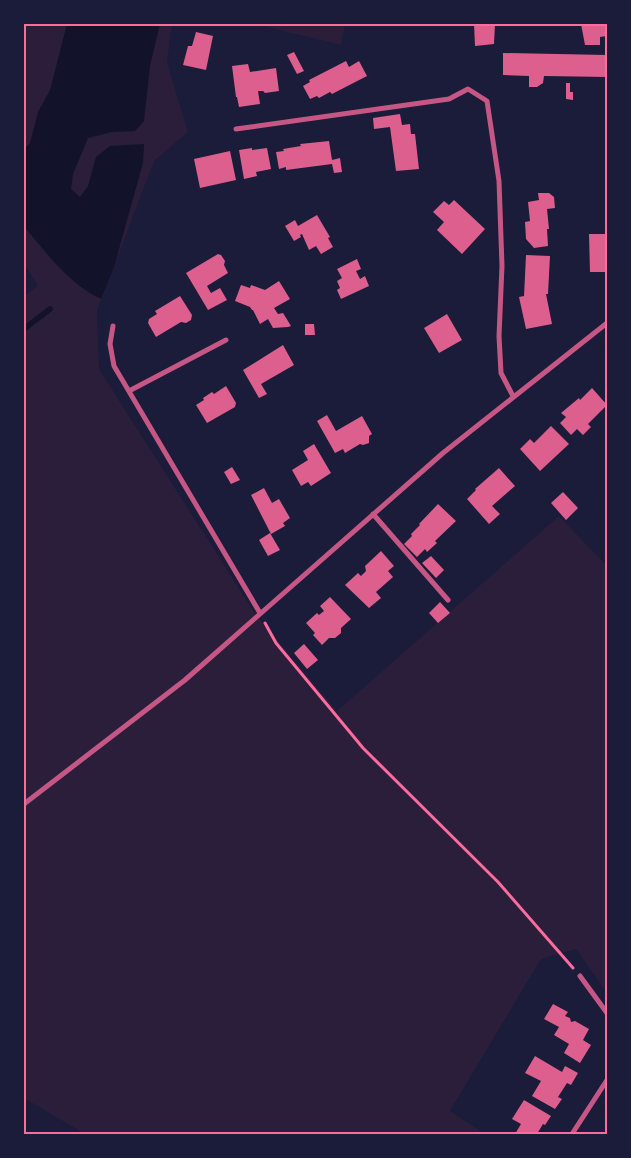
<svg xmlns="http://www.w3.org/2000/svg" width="631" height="1158" font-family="'Public Sans',sans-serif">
<rect width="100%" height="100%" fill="#1b1b3a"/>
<path fill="#2a1e3b" d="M24 24H172L167 62 188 132 154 161 97 311 99 369 254 612 337 711 559 516 607 566V993L576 949 541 959 450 1111 485 1134H85L24 1098V297L38 285 24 264Z
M255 24H345L341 45Z"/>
<path fill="#12122b" d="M67 24H160L150 66 144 121 135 131 112 132 88 138 73 174 71 189 80 197 88 186 96 157 110 146 144 144 143 163 114 267 101 299C69 284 46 253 24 226V149L30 143 38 112 50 90Z"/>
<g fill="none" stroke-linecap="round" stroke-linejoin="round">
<path stroke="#12122b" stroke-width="5.5" d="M24 329 50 309"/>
</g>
<path fill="#dd5f8e" d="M474 24H495L494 44 475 46Z
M581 24H607V36L600 37V45H585Z
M196 32 213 36 206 70 183 65 188 46H192Z
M294 52 304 71 297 74 287 55Z
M503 53 607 55V77L544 76 543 83 537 87H529V76L503 75Z
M346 61 349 67 359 61 367 76 332 94 330 92 319 98 317 96 310 99 303 86 310 82 309 80Z
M248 64 250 72 276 68 279 91 265 93 263 91H258L260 104 239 107 237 97H236L232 66Z
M566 83H570V92H573V100L566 99Z
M400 114 402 125 410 124 411 134H415L419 169 396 171 390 127 374 129 373 118Z
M329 141 332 160 340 158 342 172 334 173 332 164 286 170V167L279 169 276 152 284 151 283 149 301 146 300 144Z
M252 148V150L267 148 271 169 256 172 257 176 244 179 239 150Z
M230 151 236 180 200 188 194 159Z
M538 193H549L554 197 555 208 547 209 549 229H547L548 246 534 248 526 239 525 222 530 221 528 202 539 200Z
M454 200 485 229 462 254 437 230 444 222 433 212 444 201 449 205Z
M317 215 330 237 328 238 333 247 321 254 316 246 309 250 302 234 300 235 301 237 294 241 285 226 295 220 298 226Z
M589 234H607V272H590Z
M218 254 221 255 225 261 224 265 228 273 207 286 211 293 220 288 227 300 208 310 186 273Z
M526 255 550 256 548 294H546L552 324 526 329 519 297 524 296Z
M357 259 361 269 356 271 360 279 365 276 369 286 341 299 337 290 340 288 337 281 342 278 337 269Z
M279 281 290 299 274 308 278 314 283 313 291 326 288 327 273 328 268 319 260 324 253 310H252L250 307 235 301 241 285 250 288 251 285 265 290Z
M180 296 192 315 191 320 186 323 181 322 156 337 148 323 149 319 157 314 155 311Z
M447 314 462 340 439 353 424 328Z
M305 324H314L315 335H305Z
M283 345 294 365 261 384 267 394 259 398 243 370Z
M226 386 236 403 235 407 207 423 196 405 204 400 203 398 212 392 214 394Z
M592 388 607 405 588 424 591 427 583 435 577 429 571 435 560 423 566 417 561 413 579 398 580 400Z
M327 415 336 431 362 416 372 434 369 436V443L363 445 360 444 345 453 343 449 335 453 317 421Z
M551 426 569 444 540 471 520 449 530 439 534 443Z
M314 444 331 473 311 486 308 482 301 486 292 470 308 460 303 451Z
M232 467 240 480 231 484 224 472Z
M499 468 515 486 492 506 500 514 489 524 467 499 476 490 475 489Z
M264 488 272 503 279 499 290 518 283 523 285 526 271 534 251 495Z
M563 492 578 508 566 520 551 503Z
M438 504 456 521 435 541 437 543 427 552 425 549 417 557 404 544 412 536 411 534 420 525 419 524Z
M270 533 280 550 268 556 259 540Z
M381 551 394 566 388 571 393 577 376 592 381 598 369 608 345 585 358 573 361 576 366 571 365 566Z
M431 556 444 570 436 578 422 563Z
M330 597 351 619 341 628V633L335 638H329L322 645 313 635 315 633 306 623 317 613 319 615 324 611 320 606Z
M440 602 450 613 438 623 429 613Z
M304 644 318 660 307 669 294 653Z
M553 1004 568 1012 565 1016 570 1018 571 1022 575 1021 589 1029 583 1040 591 1045 580 1063 564 1053 569 1044 554 1035 559 1027 544 1019Z
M535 1056 562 1072 565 1066 578 1073 571 1085 567 1083 558 1097 562 1099 555 1109 532 1096 541 1081 525 1073Z
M524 1100 551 1116 545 1125 543 1124 537 1134H515L521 1124 512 1119Z"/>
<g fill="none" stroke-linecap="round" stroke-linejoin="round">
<path stroke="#ff6b9d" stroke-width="3" d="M265 623 276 643 363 748 498 882 573 968"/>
<path stroke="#c65784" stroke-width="5" d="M236 129 449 99 468 89 487 101 499 181 502 266 499 336 501 373 513 396
M113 326 110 344 114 366 260 613
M129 391 226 340
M373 514 448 600
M24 804 185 680 443 453 607 323
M580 976 607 1013
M572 1134 607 1080"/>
</g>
<rect width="631" height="1158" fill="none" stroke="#1b1b3a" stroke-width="50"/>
<rect x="25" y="25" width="581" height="1108" fill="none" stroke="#ff6b9d" stroke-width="2"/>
</svg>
